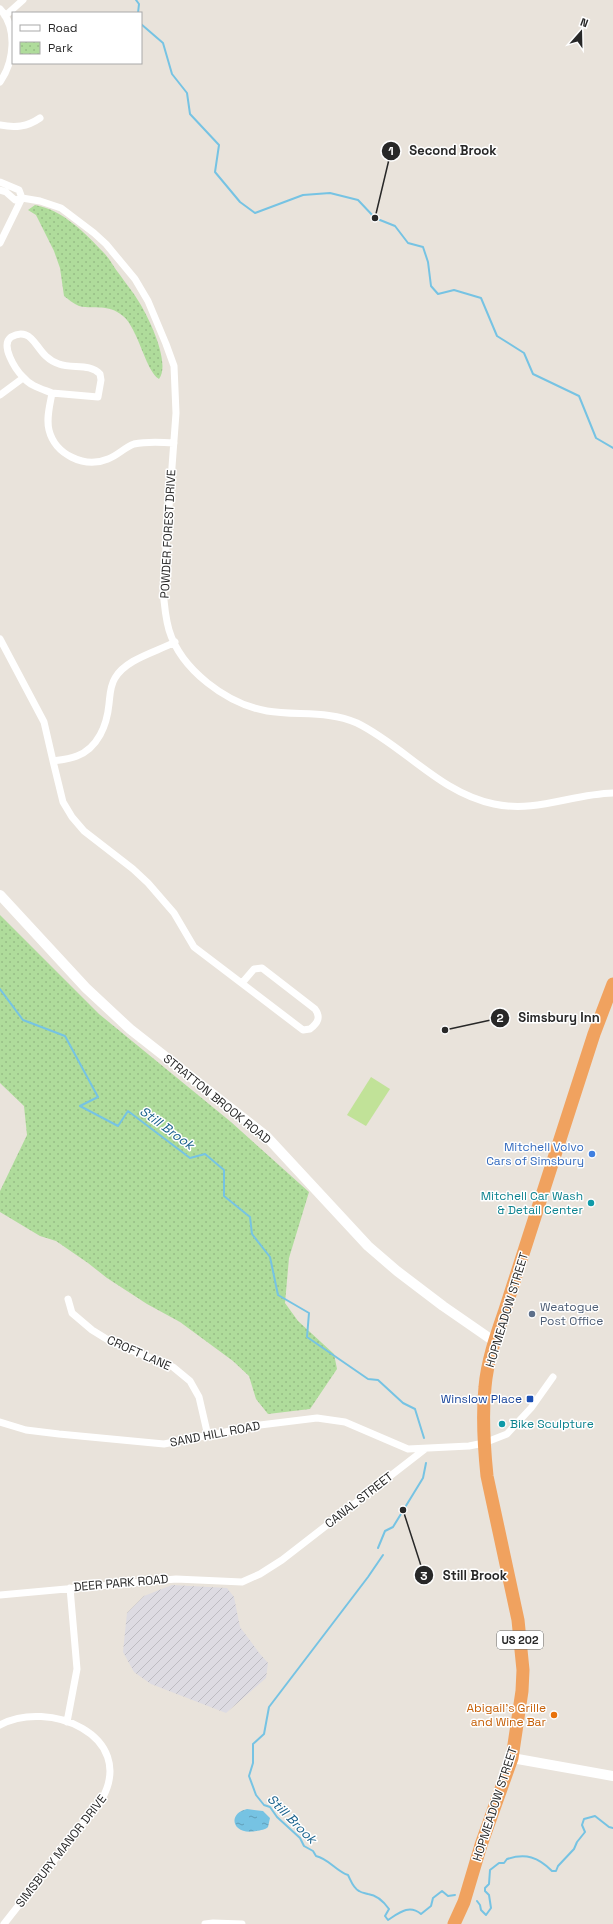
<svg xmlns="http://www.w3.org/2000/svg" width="613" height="1924" font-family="'Space Grotesk',sans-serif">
<defs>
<pattern id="industrial-furrows" width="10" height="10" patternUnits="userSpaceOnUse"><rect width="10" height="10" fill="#dddbe2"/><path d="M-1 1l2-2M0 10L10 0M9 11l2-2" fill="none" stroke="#bebcc2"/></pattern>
<pattern id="park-dots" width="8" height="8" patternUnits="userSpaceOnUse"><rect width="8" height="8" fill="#afdc9b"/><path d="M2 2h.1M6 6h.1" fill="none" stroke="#97bd86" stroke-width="1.8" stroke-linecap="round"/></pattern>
<pattern id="water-ripples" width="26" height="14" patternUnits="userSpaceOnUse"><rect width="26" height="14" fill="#76c3e3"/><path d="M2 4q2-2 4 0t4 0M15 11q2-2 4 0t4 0" fill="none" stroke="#619eb8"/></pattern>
</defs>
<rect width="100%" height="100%" fill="#e9e3db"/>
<path fill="url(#industrial-furrows)" d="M172 1585 227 1588 234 1597 240 1627 260 1654 268 1663 266 1678 226 1713 151 1684 134 1672 123 1652 127 1613 144 1596Z"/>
<path fill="url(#park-dots)" d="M35 205C63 210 85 233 104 253 110 259 114 268 120 275 126 284 134 293 139 302 149 318 171 363 159 379 146 372 138 328 123 316 107 303 96 310 79 306 74 304 68 299 64 296L60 268 54 251 36 215 28 210Z
M0 915 99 1014 231 1122 309 1192 289 1258 285 1303 298 1321 334 1354 337 1369 310 1409 268 1414 256 1399 249 1376 233 1361 180 1322 147 1304 107 1278 88 1263 56 1241 40 1236 0 1212V1191L27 1135 24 1106 0 1083Z"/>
<path fill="#c1e298" d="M371 1077 390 1089 366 1126 347 1115Z"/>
<path fill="url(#water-ripples)" d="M247 1809 263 1811 270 1818 268 1827C265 1830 261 1830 256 1831 233 1836 226 1814 247 1809Z"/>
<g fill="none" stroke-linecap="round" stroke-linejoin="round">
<path stroke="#76c3e3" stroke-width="2" d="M136 0 139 4 138 13
M141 24 163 43 172 74 187 93 190 114 219 145 215 172 240 202 255 213 303 195 330 193 358 200 375 218 395 226 408 243 423 247 428 262 431 286 438 294 454 290 481 298 497 336 524 353 533 374 579 396 596 438 613 448
M0 989 23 1020 65 1036 98 1097 80 1106 118 1126 128 1111 190 1158 205 1154 224 1170V1196L250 1217 252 1234 270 1257 278 1295 309 1313 307 1337 368 1379 378 1380 403 1403 415 1409 424 1438
M378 1548 385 1531 393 1527 423 1478 426 1463
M383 1555 368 1577 269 1707 264 1734 253 1744V1763L249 1776 256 1795 264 1805 270 1807 277 1817 300 1838 304 1846 313 1851 316 1856C329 1859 336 1871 348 1875 351 1881 353 1888 359 1891 362 1893 365 1893 368 1894 376 1895 384 1902 389 1909L385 1916 388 1920C399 1913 409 1904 421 1914L431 1906 433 1898 442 1891 448 1896 455 1895
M477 1901 480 1905 481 1910 486 1915 491 1908 489 1895 485 1891V1888L489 1884 490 1870 499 1863H504L507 1859C526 1853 538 1857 552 1871H556L558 1866 574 1849 577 1842 585 1832 582 1825 584 1819 595 1816 609 1827 613 1828"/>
<path stroke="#fff" stroke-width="7" d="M0 9C18 28 14 62 0 82
M5 16 23 0
M0 125C15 128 27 127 40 118
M0 182 19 190 22 198
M0 190 6 192 15 200 22 198 40 201 61 208 94 233 106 244 135 279 148 301 166 344 174 366 176 413 163 588C164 603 165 616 169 630 181 670 227 704 267 711 297 716 328 710 357 723 404 746 440 793 494 804 536 813 572 794 613 793
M0 243 22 198
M52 393C42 389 30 386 23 377 15 369 0 345 11 337 16 334 21 333 26 335 37 339 40 358 59 364 72 369 90 363 100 374L101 380 98 397 52 393C50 405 46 418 49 430 55 454 84 469 108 459 117 456 125 447 134 444 148 441 161 442 174 443
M0 395 23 378
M0 639 44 722 53 761C61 760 70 759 77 756 98 748 107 725 109 704 110 695 110 686 115 678 126 659 156 652 175 642
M53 761 63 802 72 817 84 831 133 869 148 883 174 913 194 947 303 1030 310 1029C318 1023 321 1017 315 1009L262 968 254 969 242 983
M68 1299 72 1313 92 1330 113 1343 173 1367 190 1381 199 1397 208 1436
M0 1422 26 1430 59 1434 164 1444 260 1425 317 1418 345 1422 408 1449 469 1446 484 1443 507 1434 531 1408 553 1377
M0 1595 176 1579 242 1582 260 1574 282 1560 425 1449
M67 1722 77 1669 70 1588
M0 1725C48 1699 137 1735 102 1799L4 1924
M205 1924 213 1923 242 1924"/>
<path stroke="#fff" stroke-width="10" d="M0 895 86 988 130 1029 266 1136 368 1246 397 1271 443 1306 495 1342
M512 1758 613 1776"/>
<path stroke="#f0a25f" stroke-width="13" d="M454 1924 464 1902 481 1845 512 1758 522 1691 523 1670 518 1620 487 1476C484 1447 482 1416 485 1387 487 1362 496 1336 504 1313L594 1034 613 984"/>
</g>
<circle fill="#3f7fe0" stroke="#fff" stroke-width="1.5" cx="592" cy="1154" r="4"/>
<g fill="#0f9aa8" stroke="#fff" stroke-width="1.5">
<circle cx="591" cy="1203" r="4"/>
<circle cx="502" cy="1424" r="4"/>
</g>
<circle fill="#5c6f8a" stroke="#fff" stroke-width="1.5" cx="532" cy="1314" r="4"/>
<rect fill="#1a4fb4" stroke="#fff" stroke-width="1.5" x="526" y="1395" width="8" height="8" rx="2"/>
<circle fill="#e8710a" stroke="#fff" stroke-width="1.5" cx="554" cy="1715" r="4"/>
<g text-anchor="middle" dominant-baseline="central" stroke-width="3" stroke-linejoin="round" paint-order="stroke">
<rect fill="#fff" stroke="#686868" stroke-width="1" x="497" y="1631" width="46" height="18" rx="3"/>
<g font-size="11" font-weight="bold" fill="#282828">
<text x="520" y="1640">US 202</text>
</g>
<g font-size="12" fill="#282828" stroke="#fff">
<text transform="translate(168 534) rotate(-87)">POWDER FOREST DRIVE</text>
<text transform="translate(217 1099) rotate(39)">STRATTON BROOK ROAD</text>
<text transform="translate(507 1310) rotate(-73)">HOPMEADOW STREET</text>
<text transform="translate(139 1353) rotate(24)">CROFT LANE</text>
<text transform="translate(215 1434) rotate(-11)">SAND HILL ROAD</text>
<text transform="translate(359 1500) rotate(-38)">CANAL STREET</text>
<text transform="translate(121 1583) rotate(-5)">DEER PARK ROAD</text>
<text transform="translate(495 1804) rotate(-72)">HOPMEADOW STREET</text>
<text transform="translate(61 1851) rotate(-52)">SIMSBURY MANOR DRIVE</text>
</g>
<g font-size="12" fill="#366cbe" stroke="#fff" text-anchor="end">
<text x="584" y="1147">Mitchell Volvo<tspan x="584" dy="14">Cars of Simsbury</tspan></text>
</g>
<g font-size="12" fill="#0d838f" stroke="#fff" text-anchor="end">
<text x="583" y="1196">Mitchell Car Wash<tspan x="583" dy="14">&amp; Detail Center</tspan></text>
<text x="510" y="1424" text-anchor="start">Bike Sculpture</text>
</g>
<g font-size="12" fill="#4e5e75" stroke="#fff" text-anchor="start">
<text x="540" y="1307">Weatogue<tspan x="540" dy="14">Post Office</tspan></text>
</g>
<g font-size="12" fill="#164399" stroke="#fff" text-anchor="end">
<text x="522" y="1399">Winslow Place</text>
</g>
<g font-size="12" fill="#c56008" stroke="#fff" text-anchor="end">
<text x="546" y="1708">Abigail's Grille<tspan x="546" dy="14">and Wine Bar</tspan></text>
</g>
<g font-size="13" font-style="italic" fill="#18618c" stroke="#fff">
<text transform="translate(167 1128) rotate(36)">Still Brook</text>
<text transform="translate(292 1819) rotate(45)">Still Brook</text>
</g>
</g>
<path fill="none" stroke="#282828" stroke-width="1.5" d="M375 218L391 151M445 1030L500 1018M403 1510L424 1575"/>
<g fill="#282828" stroke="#fff" stroke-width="1.5">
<circle cx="375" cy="218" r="4"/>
<circle cx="445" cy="1030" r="4"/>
<circle cx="403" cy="1510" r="4"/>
<circle cx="391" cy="151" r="10"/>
<circle cx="500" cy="1018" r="10"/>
<circle cx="424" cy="1575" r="10"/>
</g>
<g font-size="12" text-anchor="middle" font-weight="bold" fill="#fff">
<text x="391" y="155">1</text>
<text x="500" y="1022">2</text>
<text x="424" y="1580">3</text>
</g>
<g font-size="13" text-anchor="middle" font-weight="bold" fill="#282828" stroke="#fff" stroke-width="3" stroke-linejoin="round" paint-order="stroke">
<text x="453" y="155">Second Brook</text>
<text x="559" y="1022">Simsbury Inn</text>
<text x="475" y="1580">Still Brook</text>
</g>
<rect x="12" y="12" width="130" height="52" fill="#ffffff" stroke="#a9a9a9"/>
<rect x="20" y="25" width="20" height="6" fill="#ffffff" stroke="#a9a9a9"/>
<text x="48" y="32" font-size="12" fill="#282828">Road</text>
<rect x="20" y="42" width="20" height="12" fill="url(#park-dots)" stroke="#a9a9a9"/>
<text x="48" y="52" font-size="12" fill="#282828">Park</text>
<g transform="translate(581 32) rotate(20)" stroke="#ffffff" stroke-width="3" paint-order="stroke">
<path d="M0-3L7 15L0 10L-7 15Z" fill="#282828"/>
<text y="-6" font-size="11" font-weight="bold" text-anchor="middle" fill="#282828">N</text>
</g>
</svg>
